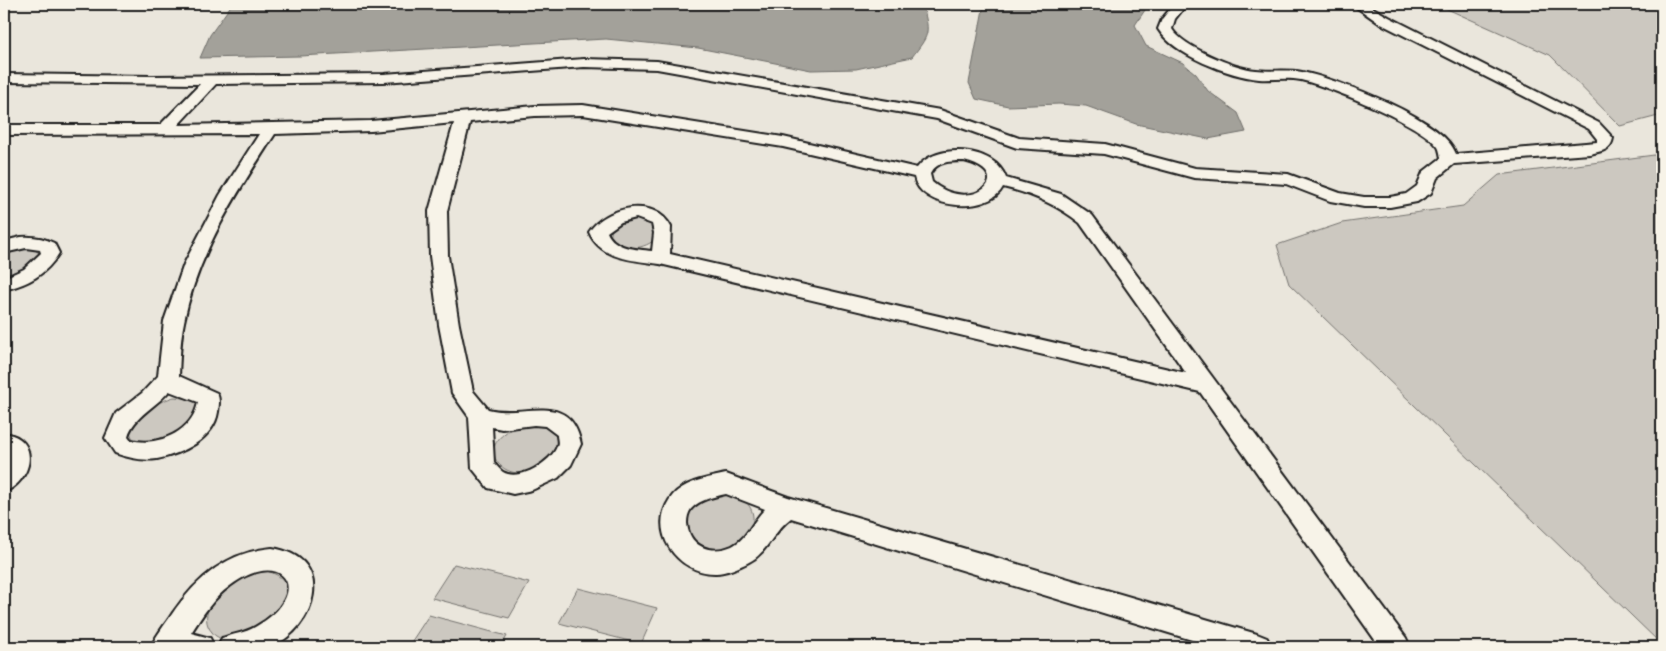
<svg xmlns="http://www.w3.org/2000/svg" width="1666" height="651" font-family="Caveat,sans-serif">
<rect width="100%" height="100%" fill="#eae6dc"/>
<filter id="ink" filterUnits="userSpaceOnUse"><feTurbulence type="fractalNoise" baseFrequency=".02" numOctaves="2"/><feDisplacementMap in="SourceGraphic" scale="10" xChannelSelector="R" yChannelSelector="G"/><feConvolveMatrix kernelMatrix="1 2 1 2 8 2 1 2 1" color-interpolation-filters="sRGB"/></filter>
<g filter="url(#ink)">
<path fill="#ccc8c0" stroke="#74726e" d="M1436 4H1662V115L1620 126 1550 55Z
M1662 154V645L1289 284 1277 245 1342 223 1463 206 1499 175Z
M641 217 655 222 658 237C643 251 625 251 610 239L612 228 624 220Z
M18 248 35 250 39 253C39 266 15 277 4 280V252Z
M174 397 193 399 199 404 197 418 169 440 136 442C115 422 157 402 174 397Z
M527 423C544 425 570 428 555 452 521 505 453 445 527 423Z
M725 492C731 495 741 497 746 502 771 528 723 564 699 547 694 543 690 537 685 533L686 513 693 504Z
M454 564 529 583 509 618 432 598Z
M267 571C299 580 287 606 268 623 264 626 231 639 225 639 221 639 214 636 212 632 198 617 214 594 228 584 239 576 254 572 267 571Z
M578 588 657 608 641 644 559 623Z
M429 615 507 636 501 647H408Z"/>
<path fill="#a3a19a" stroke="#6d6c68" d="M232 4H915L923 7C931 34 928 36 912 57L856 69 811 70 698 48 606 39 300 56 200 58 210 35Z
M984 4H1149L1135 25 1146 46 1183 63 1196 74 1208 91 1238 113 1246 132 1208 139 1136 124 1086 106 1059 104 1008 106 976 99 969 83Z"/>
<g fill="none" stroke-linecap="round" stroke-linejoin="round">
<defs>
<path id="minor" d="M1174 4H1187L1175 19 1172 29C1183 47 1234 68 1256 70 1271 72 1286 69 1302 72 1337 79 1445 119 1456 154L1597 142V139L1589 129 1379 23 1352 4H1366L1389 17 1599 123 1613 138C1611 151 1601 151 1590 154L1454 164 1437 178 1431 193 1417 202 1390 207H1364L1330 201 1286 184 1194 178 1104 154 1017 148 937 119 657 69 584 67 384 82 216 84 178 125 371 121 535 106 583 105 783 137 917 168C935 142 995 146 1006 178L1061 194 1092 215 1406 638 1410 647H1380L1200 392 660 264C633 260 601 260 589 232 605 207 655 195 671 227L670 254 1186 373 1080 223C1056 204 1032 194 1003 187 988 216 920 209 914 177L783 147 583 115 535 116 470 122 447 211 448 256 459 325 473 391 488 409C524 419 570 389 581 444L571 465 558 478 532 490 513 494 488 488 472 468 469 417 452 393 439 325 430 256 429 211 454 123 371 131 275 134C238 191 197 254 184 322 180 340 180 358 179 376L217 393C220 400 219 404 218 412 214 439 182 454 157 459 142 461 129 458 115 453L105 438 116 413 142 393 158 376 164 321 184 264 220 195 259 134 4 135V125H160L200 84 4 82V74L152 76 384 74 584 59 657 61 940 110 1019 138 1105 144 1195 168 1288 174 1340 193 1364 197H1390L1406 194 1417 186 1423 172 1441 158C1440 154 1440 150 1438 147 1423 125 1328 86 1301 80 1287 77 1273 80 1259 79 1229 76 1174 55 1158 29L1162 19ZM964 161C1020 175 970 215 932 182L930 174C937 161 951 161 964 161ZM636 218 652 224 654 233 652 251C636 249 614 249 607 232L621 222ZM169 391 198 402C193 431 159 447 131 440L128 436C134 416 156 407 169 391ZM534 425 545 426 557 435C557 439 559 442 557 446 552 462 519 482 503 472 500 470 497 466 494 463L492 427 502 429Z
M21 237C33 236 44 238 54 243L59 253C46 275 28 284 4 290V278L24 269 41 253 40 250 26 248 4 253V241Z
M4 433C42 438 32 482 4 492V465L7 453 4 451Z
M726 474 788 497 1257 634 1267 638 1271 647H1215L791 518C774 530 767 553 749 562 740 567 725 573 716 573 676 574 645 528 673 495 686 481 708 478 726 474ZM726 494 765 509C753 520 747 539 732 546 711 555 689 547 687 523 687 518 688 513 691 509 701 499 713 497 726 494Z
M272 548C338 558 315 629 272 646 262 651 230 648 218 647L222 638C233 634 245 633 255 627 315 594 284 545 230 586 213 598 202 616 191 633L210 638 214 647H151C156 635 165 625 172 614 197 578 227 552 272 548Z"/>
</defs>
<use href="#minor" stroke="#1c1c1c" stroke-width="4"/>
<use href="#minor" fill="#f7f3e8" fill-rule="evenodd"/>
</g>
</g>
<rect width="1666" height="651" fill="none" stroke="#f7f3e8" stroke-width="20"/>
<rect x="10" y="10" width="1646" height="631" fill="none" stroke="#1c1c1c" stroke-width="2" filter="url(#ink)"/>
</svg>
